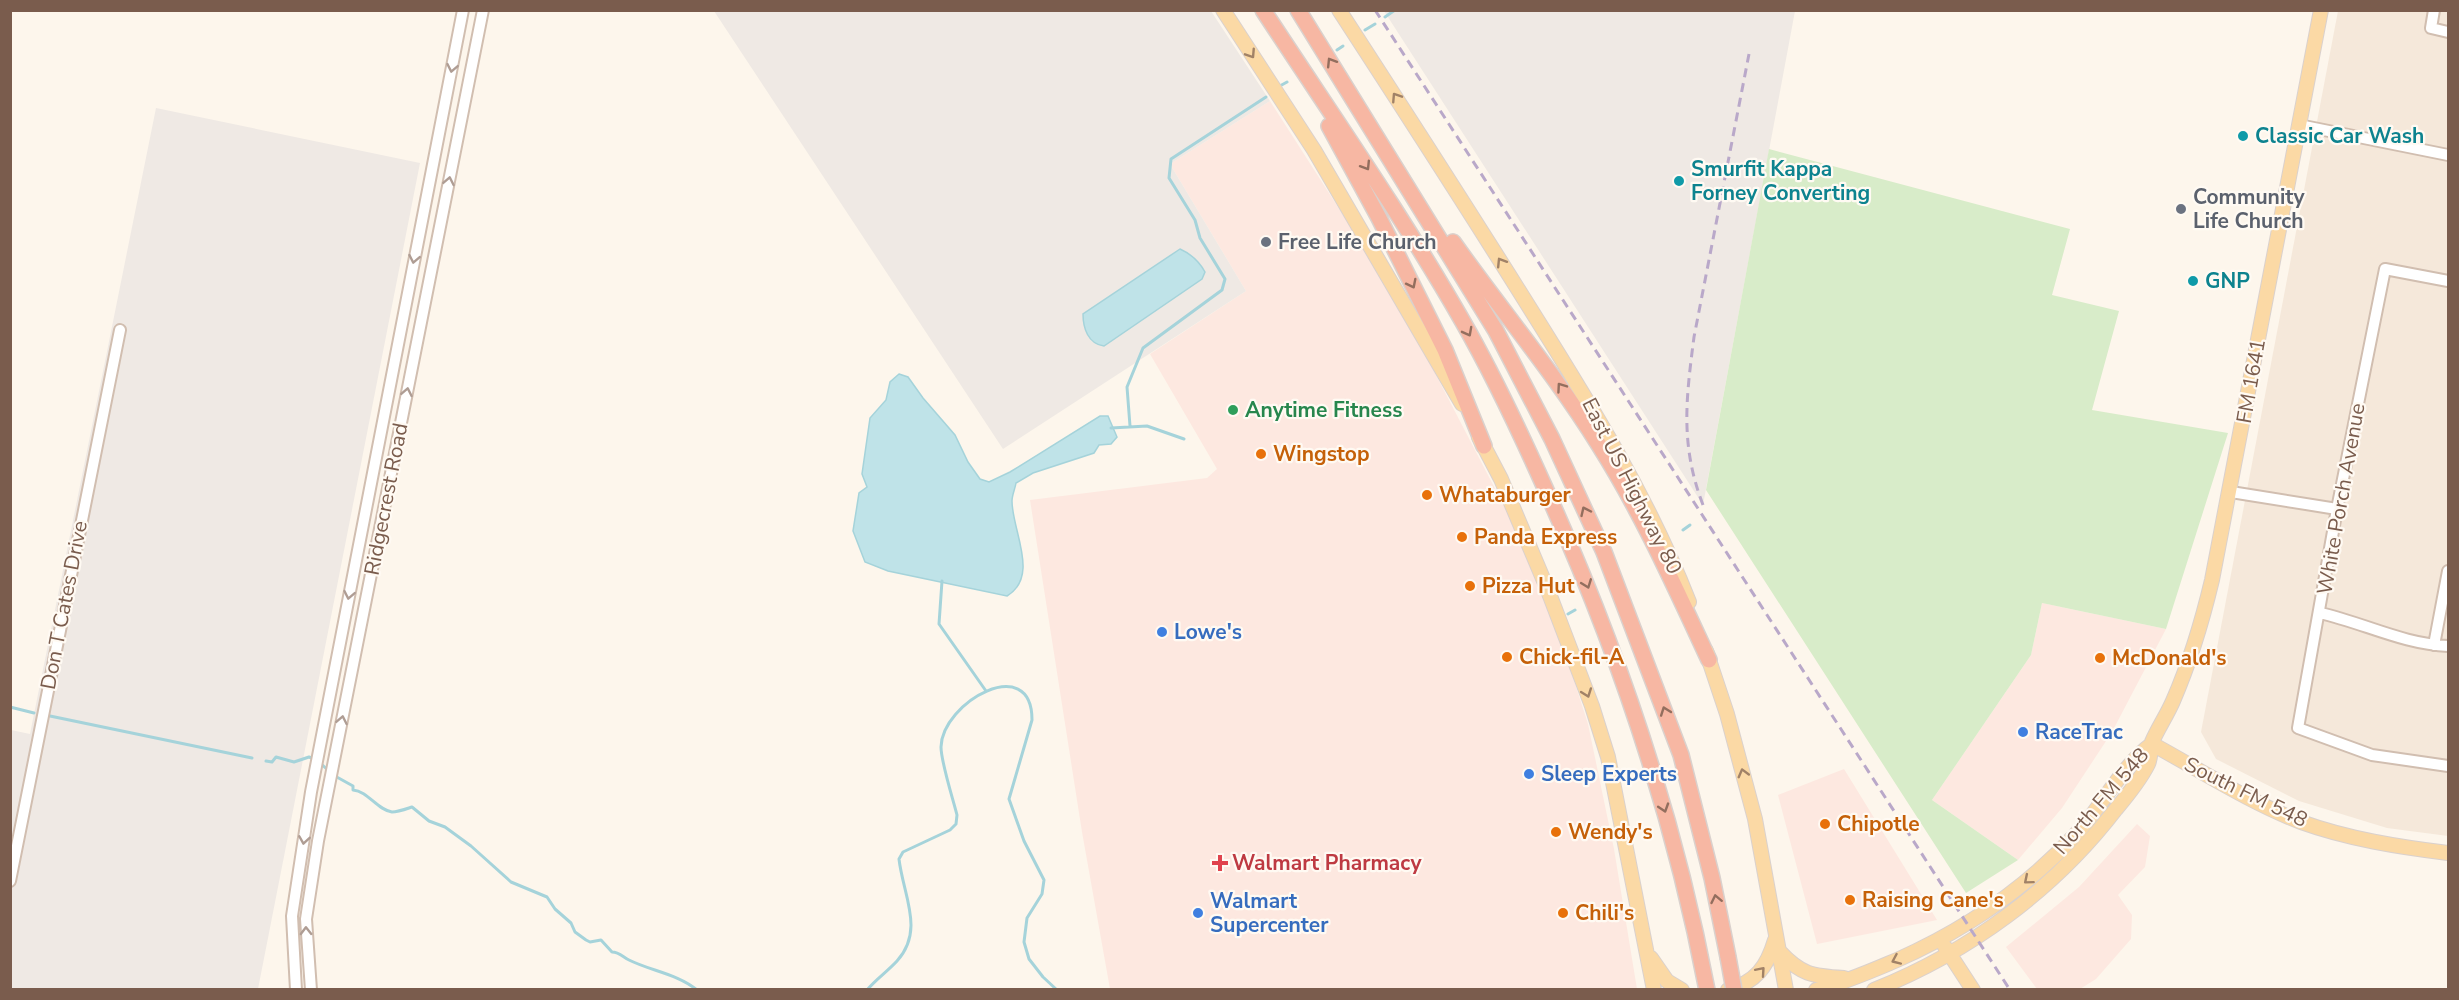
<svg xmlns="http://www.w3.org/2000/svg" width="2459" height="1000" font-family="'Nunito Sans',sans-serif">
<rect width="100%" height="100%" fill="#fdf6ec"/>
<path fill="#f5e8da" d="M2338 11H2448V836L2387 828 2299 801 2216 759 2201 732Z"/>
<path fill="#fde8e0" d="M1270 101 1395 296 1516 529 1555 621 1588 724 1614 849 1637 989H1110L1082 832 1030 500 1207 478 1217 469 1150 354 1246 291 1170 164Z
M2042 603 2166 629 2112 732 2062 808 2018 860 1932 800 2031 655Z
M1844 769 1937 920 1817 944 1778 795Z
M2137 824 2150 836 2145 867 2118 895 2132 915 2131 939 2096 979 2080 989H2037L2006 947 2079 887Z"/>
<path fill="#efe9e4" d="M714 11H1211L1270 101 1170 164 1246 291 1003 449Z
M1384 11H1795L1703 505Z
M156 108 420 163 258 989 11 990V730L30 734Z"/>
<path fill="#d8ecc9" d="M1769 149 2070 229 2052 295 2119 311 2092 410 2228 433 2166 629 2042 603 2031 655 1932 800 2018 860 1966 893 1706 490Z"/>
<path fill="#bfe3e8" stroke="#a5d3da" stroke-width="1.5" d="M1180 249C1191 254 1199 261 1205 272L1202 279 1104 346C1088 344 1083 328 1083 314Z
M899 374 908 377 923 398 955 435 968 462 980 479 989 482 1010 472 1100 416H1108L1117 437 1111 444 1099 445 1094 453 1033 473 1016 483C1015 489 1012 495 1012 501 1012 531 1040 576 1007 596L888 571 865 562 853 531 859 493 867 487 862 474 870 418 886 400 890 382Z"/>
<g fill="none" stroke-linecap="round" stroke-linejoin="round">
<path stroke="#a5d3da" stroke-width="3" d="M1385 17 1395 10
M1365 30 1375 24
M1337 50 1343 46
M1278 87 1287 82
M1130 426 1127 387 1143 348 1222 290 1225 279 1200 238 1195 220 1169 178 1171 159 1266 97
M1111 428 1147 426 1184 439
M1683 530 1690 525
M942 581 939 624 986 691
M1568 614 1575 610
M10 707 34 713
M50 716 252 758
M266 761 272 762 276 757 294 762 309 757 314 759
M319 762 330 772
M335 776 353 786V790C368 791 377 810 392 812 398 812 406 809 412 807L429 821 445 827 471 846 511 882 547 897 555 909 571 923 575 932 586 940 590 942 601 940 612 952C619 952 623 957 629 960 651 971 678 974 697 990
M867 990C876 979 888 971 897 961 925 930 903 895 899 859L903 852 950 830 956 824 957 815C953 799 941 762 941 747 942 702 1032 652 1032 720L1009 799 1024 841 1044 880 1042 894 1027 918 1024 942 1029 959 1043 977 1057 990"/>
<defs>
<path id="minor" d="M2434 10 2431 28 2448 32
M2299 125 2448 155
M2448 281 2385 269 2337 509 2298 728 2372 755 2448 766
M2231 492 2337 509
M2320 613C2364 623 2403 644 2448 646
M2434 645 2448 571
M10 881 120 330
M296 990 292 916 311 792 463 10
M311 990 306 919 318 841 483 10"/>
<path id="major" d="M1223 10 1314 150 1462 404
M1339 10C1404 110 1468 209 1531 310 1590 404 1648 497 1689 602
M1479 437 1501 479 1547 588 1592 706 1608 757 1654 990
M1706 651 1727 714 1755 819 1786 990
M2152 744C2200 770 2249 802 2301 822 2348 839 2399 847 2448 853
M1945 947 1973 990
M1779 951C1801 975 1812 976 1844 978
M1651 958 1667 981 1682 990
M1728 990C1756 982 1767 967 1775 940
M1816 990C1844 983 1871 971 1897 960 1967 929 2027 888 2079 831 2104 803 2122 766 2152 744
M1874 990C1969 952 2054 890 2116 809 2127 796 2140 780 2148 764 2151 758 2150 749 2152 742 2158 728 2167 715 2173 701 2190 662 2202 622 2212 580L2321 10"/>
<path id="highway" d="M1263 10C1331 114 1402 215 1463 322 1494 376 1520 432 1545 488 1618 649 1674 816 1707 990
M1298 10 1496 331 1552 439 1604 552 1681 755 1712 878 1728 957
M1329 126 1379 218 1445 350 1484 446
M1453 242C1501 310 1555 374 1599 445 1642 513 1675 587 1709 660"/>
</defs>
<use href="#minor" stroke="#d1beb0" stroke-width="14"/>
<use href="#major" stroke="#dad1cd" stroke-width="16"/>
<use href="#highway" stroke="#dad1cd" stroke-width="18"/>
<use href="#minor" stroke="#fff" stroke-width="10"/>
<use href="#major" stroke="#fbd9a5" stroke-width="14"/>
<use href="#highway" stroke="#f7b7a3" stroke-width="15"/>
<path stroke="#b9a8c9" stroke-width="3" stroke-dasharray="9 6" stroke-linecap="butt" d="M1375 10 2010 990
M1703 505C1680 445 1686 399 1694 337L1749 54"/>
<defs>
<path id="highway-bridge" d="M1728 957 1734 990"/>
</defs>
<use href="#highway-bridge" stroke="#dad1cd" stroke-width="18" stroke-linecap="butt"/>
<use href="#highway-bridge" stroke="#f7b7a3" stroke-width="15"/>
</g>
<defs><path id="oneway-chevron" d="M-2-3.5L2.5 0L-2 3.5" fill="none" stroke-width="1.6" stroke-linecap="round" stroke-linejoin="round" transform="scale(1.5)"/></defs>
<g stroke="#a18267">
<use href="#oneway-chevron" transform="translate(1251 54) rotate(57)"/>
<use href="#oneway-chevron" transform="translate(1396 97) rotate(-123)"/>
<use href="#oneway-chevron" transform="translate(1501 262) rotate(-122)"/>
<use href="#oneway-chevron" transform="translate(1587 693) rotate(70)"/>
<use href="#oneway-chevron" transform="translate(1743 773) rotate(-105)"/>
<use href="#oneway-chevron" transform="translate(2028 880) rotate(140)"/>
<use href="#oneway-chevron" transform="translate(1896 960) rotate(156)"/>
<use href="#oneway-chevron" transform="translate(1761 971) rotate(-49)"/>
</g>
<g stroke="#936e5e">
<use href="#oneway-chevron" transform="translate(1331 62) rotate(-122)"/>
<use href="#oneway-chevron" transform="translate(1366 166) rotate(58)"/>
<use href="#oneway-chevron" transform="translate(1412 284) rotate(63)"/>
<use href="#oneway-chevron" transform="translate(1468 332) rotate(62)"/>
<use href="#oneway-chevron" transform="translate(1561 387) rotate(-125)"/>
<use href="#oneway-chevron" transform="translate(1585 511) rotate(-115)"/>
<use href="#oneway-chevron" transform="translate(1587 584) rotate(69)"/>
<use href="#oneway-chevron" transform="translate(1665 711) rotate(-110)"/>
<use href="#oneway-chevron" transform="translate(1664 808) rotate(72)"/>
<use href="#oneway-chevron" transform="translate(1716 899) rotate(-102)"/>
</g>
<g stroke="#af9d94">
<use href="#oneway-chevron" transform="translate(452 68) rotate(101)"/>
<use href="#oneway-chevron" transform="translate(449 181) rotate(-79)"/>
<use href="#oneway-chevron" transform="translate(414 259) rotate(101)"/>
<use href="#oneway-chevron" transform="translate(407 392) rotate(-79)"/>
<use href="#oneway-chevron" transform="translate(349 595) rotate(101)"/>
<use href="#oneway-chevron" transform="translate(342 720) rotate(-79)"/>
<use href="#oneway-chevron" transform="translate(304 840) rotate(99)"/>
<use href="#oneway-chevron" transform="translate(306 931) rotate(-91)"/>
</g>
<g fill="#0f9aa8" stroke="#fffaf3" stroke-width="2">
<circle cx="2243" cy="136" r="6"/>
<circle cx="1679" cy="181" r="6"/>
<circle cx="2193" cy="281" r="6"/>
</g>
<g fill="#6b7280" stroke="#fffaf3" stroke-width="2">
<circle cx="2181" cy="209" r="6"/>
<circle cx="1266" cy="242" r="6"/>
</g>
<circle fill="#2e9e5b" stroke="#fffaf3" stroke-width="2" cx="1233" cy="410" r="6"/>
<g fill="#e8710a" stroke="#fffaf3" stroke-width="2">
<circle cx="1261" cy="454" r="6"/>
<circle cx="1427" cy="495" r="6"/>
<circle cx="1462" cy="537" r="6"/>
<circle cx="1470" cy="586" r="6"/>
<circle cx="1507" cy="657" r="6"/>
<circle cx="2100" cy="658" r="6"/>
<circle cx="1825" cy="824" r="6"/>
<circle cx="1556" cy="832" r="6"/>
<circle cx="1850" cy="900" r="6"/>
<circle cx="1563" cy="913" r="6"/>
</g>
<g fill="#3f7fe0" stroke="#fffaf3" stroke-width="2">
<circle cx="1162" cy="632" r="6"/>
<circle cx="2023" cy="732" r="6"/>
<circle cx="1529" cy="774" r="6"/>
<circle cx="1198" cy="913" r="6"/>
</g>
<path fill="#e0444e" stroke="#fffaf3" stroke-width="2" d="M1217 854h6v6h6v6h-6v6h-6v-6h-6v-6h6z"/>
<g text-anchor="middle" dominant-baseline="central" stroke-width="4.5" stroke-linejoin="round" paint-order="stroke">
<g font-size="21" font-weight="bold" fill="#0d838f" stroke="#fffaf3" text-anchor="start">
<text x="2255" y="136">Classic Car Wash</text>
<text x="1691" y="169">Smurfit Kappa<tspan x="1691" dy="24">Forney Converting</tspan></text>
<text x="2205" y="281">GNP</text>
</g>
<g font-size="21" font-weight="bold" fill="#5b616d" stroke="#fffaf3" text-anchor="start">
<text x="2193" y="197">Community<tspan x="2193" dy="24">Life Church</tspan></text>
<text x="1278" y="242">Free Life Church</text>
</g>
<g font-size="21" fill="#7a5c4d" stroke="#fffaf3">
<text transform="translate(2251 381) rotate(-80)">FM 1641</text>
<text transform="translate(1632 486) rotate(63)">East US Highway 80</text>
<text transform="translate(386 499) rotate(-79)">Ridgecrest Road</text>
<text transform="translate(2341 499) rotate(-80)">White Porch Avenue</text>
<text transform="translate(64 605) rotate(-79)">Don T Cates Drive</text>
<text transform="translate(2246 792) rotate(26)">South FM 548</text>
<text transform="translate(2101 801) rotate(-49)">North FM 548</text>
</g>
<g font-size="21" font-weight="bold" fill="#27864d" stroke="#fffaf3" text-anchor="start">
<text x="1245" y="410">Anytime Fitness</text>
</g>
<g font-size="21" font-weight="bold" fill="#c56008" stroke="#fffaf3" text-anchor="start">
<text x="1273" y="454">Wingstop</text>
<text x="1439" y="495">Whataburger</text>
<text x="1474" y="537">Panda Express</text>
<text x="1482" y="586">Pizza Hut</text>
<text x="1519" y="657">Chick-fil-A</text>
<text x="2112" y="658">McDonald's</text>
<text x="1837" y="824">Chipotle</text>
<text x="1568" y="832">Wendy's</text>
<text x="1862" y="900">Raising Cane's</text>
<text x="1575" y="913">Chili's</text>
</g>
<g font-size="21" font-weight="bold" fill="#366cbe" stroke="#fffaf3" text-anchor="start">
<text x="1174" y="632">Lowe's</text>
<text x="2035" y="732">RaceTrac</text>
<text x="1541" y="774">Sleep Experts</text>
<text x="1210" y="901">Walmart<tspan x="1210" dy="24">Supercenter</tspan></text>
</g>
<g font-size="21" font-weight="bold" fill="#be3a42" stroke="#fffaf3" text-anchor="start">
<text x="1232" y="863">Walmart Pharmacy</text>
</g>
</g>
<rect width="2459" height="1000" fill="none" stroke="#7a5c4d" stroke-width="24"/>
</svg>
